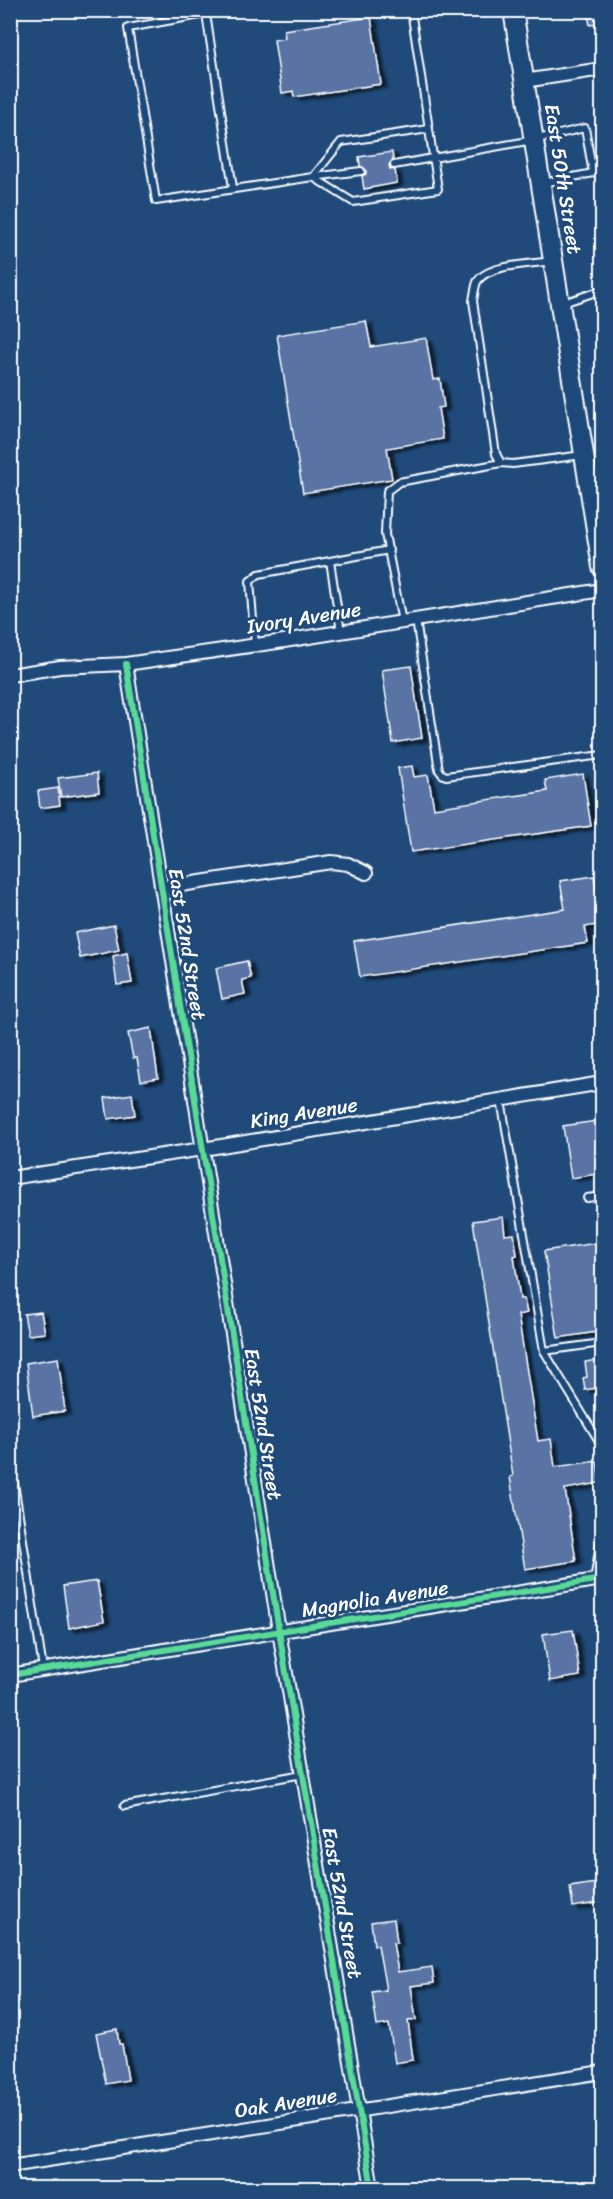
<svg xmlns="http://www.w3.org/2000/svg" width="613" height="2199" font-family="Sriracha,sans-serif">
<defs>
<filter id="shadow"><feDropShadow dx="5.5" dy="3" stdDeviation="1.5" flood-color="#0009"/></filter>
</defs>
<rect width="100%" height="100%" fill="#1f4a7a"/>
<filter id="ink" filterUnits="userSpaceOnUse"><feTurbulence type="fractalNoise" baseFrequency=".0167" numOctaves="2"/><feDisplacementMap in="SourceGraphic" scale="12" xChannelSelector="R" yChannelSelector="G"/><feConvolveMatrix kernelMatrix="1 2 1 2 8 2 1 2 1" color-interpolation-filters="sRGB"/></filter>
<g filter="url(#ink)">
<path fill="#5973a4" stroke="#fff" stroke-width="1.5" filter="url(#shadow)" d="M587 10H603V23L590 25Z
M371 17 381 84 294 97 293 91 282 93 274 40 285 38 284 30Z
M392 152 393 160 389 165 390 169 395 170 397 183 364 189 362 176 366 174V170L360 166 359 157Z
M366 321 371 347 426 338 433 380 440 379 444 407 438 408 443 439 387 448 392 479 303 493 277 335Z
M411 666 422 738 393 743 382 670Z
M412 766 414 777 428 775 434 808 547 791 545 780 583 774 591 826 411 852 398 768Z
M97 773 99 792 61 797 58 778Z
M58 788 60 805 40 808 38 791Z
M594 876 598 898H603V915H600L602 924 585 927 588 943 360 977 354 941 565 909 560 881Z
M114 925 119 950 80 958 75 933Z
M127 953 132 983 117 985 113 956Z
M247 961 251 978 242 980 245 994 222 999 216 968Z
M151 1028 158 1078 141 1081 137 1058H133L128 1033Z
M132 1094 135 1115 108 1119 105 1098Z
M603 1120V1173L571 1178 563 1126Z
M503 1217 505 1235 514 1234 517 1255 514 1256 520 1299H524L527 1313 518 1315 538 1441 551 1439 555 1467 597 1461 600 1483 565 1489 576 1561 525 1569 510 1477 513 1476 473 1221Z
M603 1242V1331L558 1338 544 1251Z
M41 1312 45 1333 28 1335 24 1314Z
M58 1358 65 1411 33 1416 26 1363Z
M603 1359V1387L585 1390 583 1378 587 1377 585 1362Z
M97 1581 104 1621 69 1628 63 1586Z
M573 1630 580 1676 550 1681 543 1634Z
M603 1882V1902L573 1907 570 1887Z
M394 1919 397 1943H393L398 1972 432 1967 434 1983 411 1986 416 2020 408 2021 413 2060 395 2063 389 2024 377 2026 372 1992 386 1990 378 1945H374L371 1922Z
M117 2029 119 2044H122L128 2080 106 2084 96 2033Z"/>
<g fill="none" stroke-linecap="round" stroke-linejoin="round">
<defs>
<path id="service" d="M220 10 206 14 233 188
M206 14 128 28 156 201 313 177 341 142 429 129
M394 165 533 140 585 128 593 173 543 183
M593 173 602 175
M313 177 353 202 438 189 411 10
M313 177 361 171
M552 261C533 264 487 264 477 282 475 287 474 295 473 301L496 454 501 463 513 464 583 455
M563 303 602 290
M416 620 439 770 442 774 446 776 602 755
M402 622 385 534 387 491 399 482 501 463
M341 632 330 561 389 550
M255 645 250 581 259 574 330 561
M501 1100 544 1351 602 1343
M587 1198 602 1196
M544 1351 602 1446V1450
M10 1457 43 1669
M594 1580 602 1533
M124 1806 303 1774"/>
<path id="minor" d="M524 81 602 69
M126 664 279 1631 372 2188
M10 675 60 667 126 664 284 641 602 590
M161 888 331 862 348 864 366 873
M10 1178 203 1149 602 1083
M10 1675 602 1579
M10 2166 602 2072"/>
<path id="secondary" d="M513 10 602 567"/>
</defs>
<use href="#service" stroke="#fff" stroke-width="10"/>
<use href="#minor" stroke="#fff" stroke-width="16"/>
<use href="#secondary" stroke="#fff" stroke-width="22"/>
<use href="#service" stroke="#1f4a7a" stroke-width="6"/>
<use href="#minor" stroke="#1f4a7a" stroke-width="12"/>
<use href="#secondary" stroke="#1f4a7a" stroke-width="18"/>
<defs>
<path id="cycleway" d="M126 664 279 1631 372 2188
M10 1675 602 1579"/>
</defs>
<use href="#cycleway" stroke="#1f4a7a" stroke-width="10"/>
<use href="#cycleway" stroke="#5adb95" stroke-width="6"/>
</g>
</g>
<g text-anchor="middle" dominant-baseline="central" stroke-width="6" stroke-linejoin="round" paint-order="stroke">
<g font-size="20" fill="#fff" stroke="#1f4a7a">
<text transform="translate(563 179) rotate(81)">East 50th Street</text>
<text transform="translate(304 618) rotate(-9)">Ivory Avenue</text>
<text transform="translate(187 944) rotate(81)">East 52nd Street</text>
<text transform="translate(304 1113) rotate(-9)">King Avenue</text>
<text transform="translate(263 1424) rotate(81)">East 52nd Street</text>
<text transform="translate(375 1599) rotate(-9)">Magnolia Avenue</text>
<text transform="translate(342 1903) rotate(80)">East 52nd Street</text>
<text transform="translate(286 2103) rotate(-9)">Oak Avenue</text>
</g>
</g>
<rect width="613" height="2199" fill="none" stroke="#1f4a7a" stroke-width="36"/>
<rect x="18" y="18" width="577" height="2163" fill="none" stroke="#fff" stroke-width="2" filter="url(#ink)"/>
</svg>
